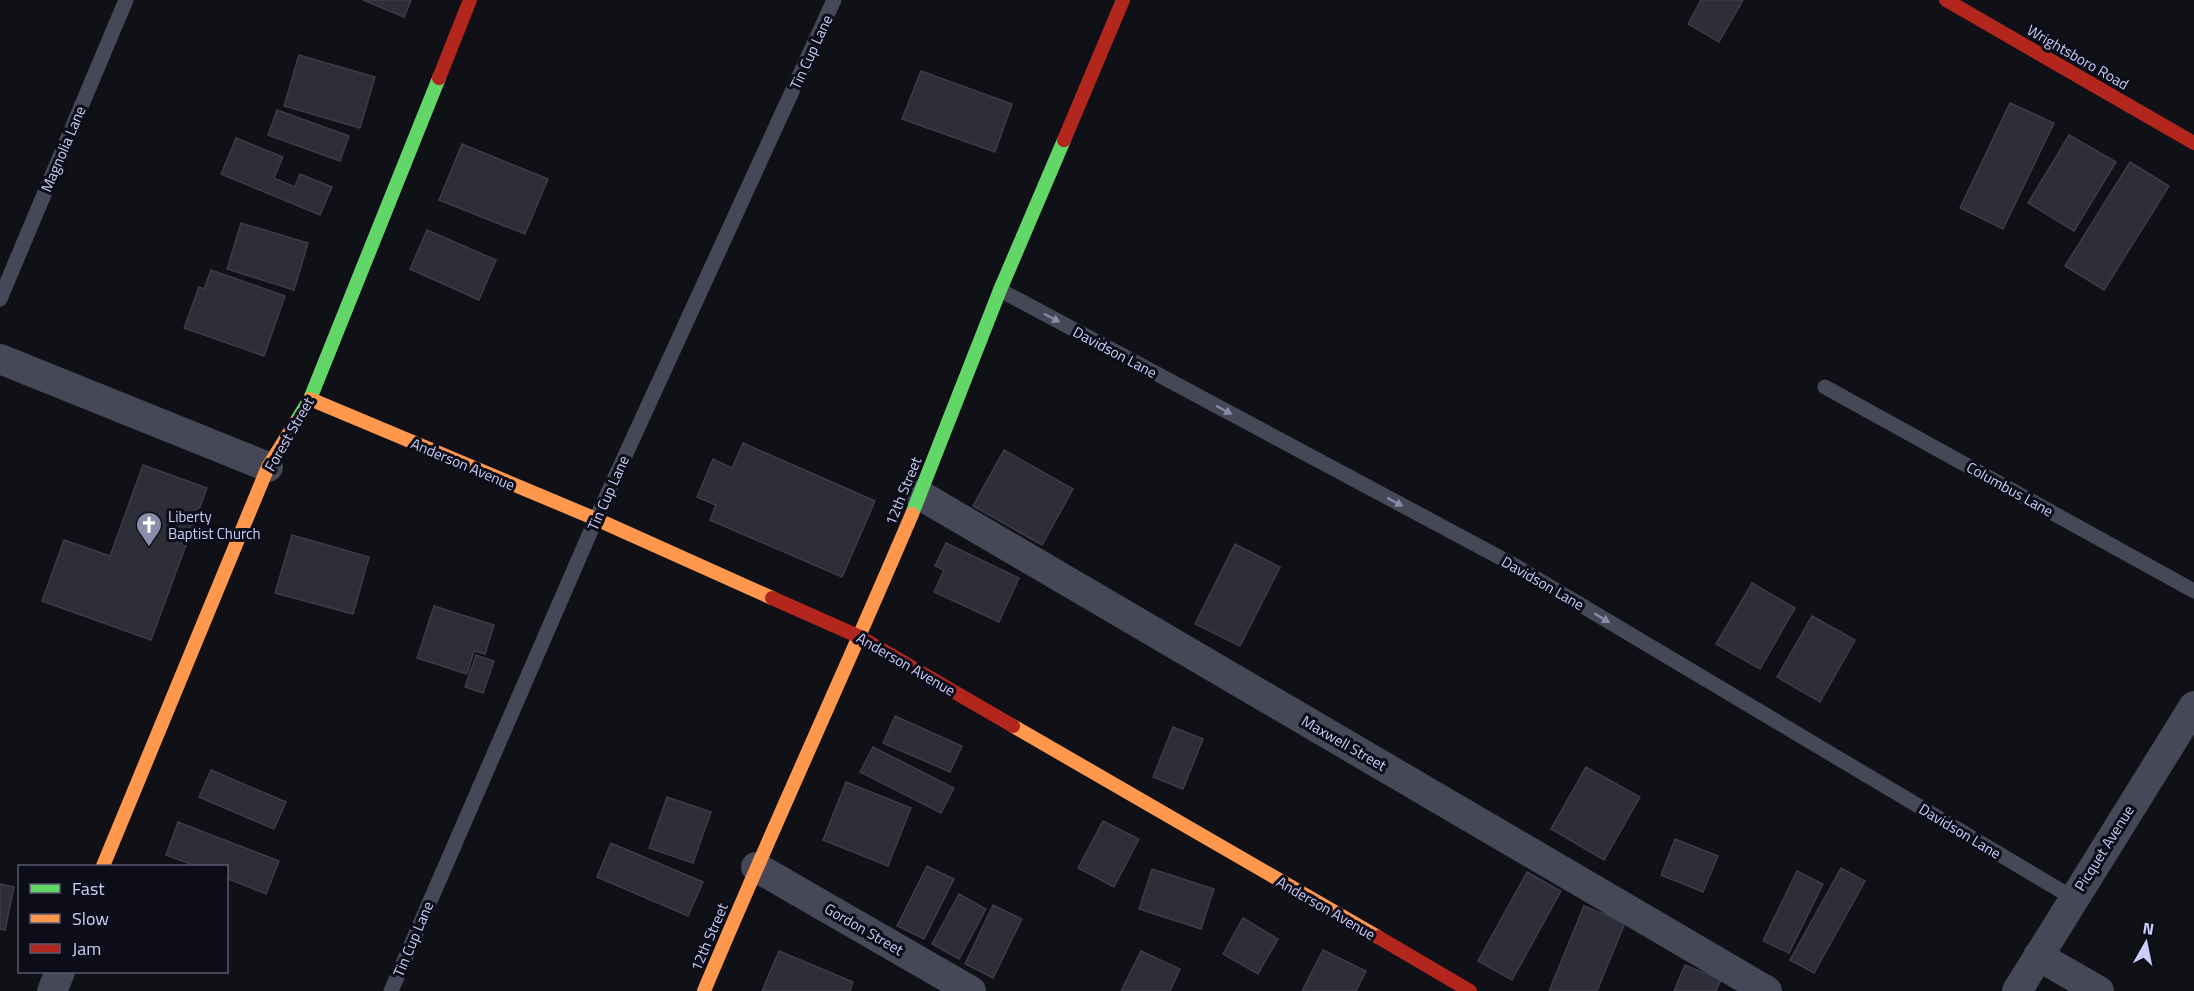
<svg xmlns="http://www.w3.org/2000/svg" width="2194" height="991" font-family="'Titillium Web',sans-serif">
<rect width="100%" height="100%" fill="#101017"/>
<path fill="#2e2e39" stroke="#3c3b4a" stroke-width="1.5" d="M363 0H411L404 17Z
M1701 0H1743L1719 42 1688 24Z
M299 55 375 77 360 128 284 106Z
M921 71 1012 104 995 152 902 119Z
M2010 103 2054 123 2003 229 1960 208Z
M277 110 349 136 340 161 268 135Z
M2069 135 2116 162 2074 231 2028 203Z
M236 138 283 157 274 178 295 187 300 174 332 187 320 215 221 174Z
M462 144 548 179 525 234 439 200Z
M2130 162 2169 186 2104 290 2065 266Z
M241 223 308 243 294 290 227 269Z
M427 230 496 260 479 300 410 269Z
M211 270 285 296 264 356 184 328 199 287 204 289Z
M743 443 875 501 842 577 710 520 716 505 697 497 713 459 732 468Z
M1004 450 1073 489 1042 545 973 506Z
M143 465 207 488 151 640 42 601 64 540 110 556Z
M292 535 369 557 353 614 275 593Z
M946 543 1019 578 999 622 934 592 944 570 935 566Z
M1235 544 1280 567 1240 646 1195 624Z
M1752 583 1795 608 1760 669 1716 644Z
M434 606 494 625 485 654 474 651 467 674 417 658Z
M1812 616 1855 640 1820 702 1777 677Z
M476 655 494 661 483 693 465 687Z
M895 716 962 746 950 772 883 743Z
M1173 727 1203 739 1183 789 1153 777Z
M873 747 954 788 941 813 860 772Z
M1586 767 1640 797 1604 860 1551 829Z
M211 770 286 802 274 829 199 797Z
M846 782 911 808 888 866 823 840Z
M667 797 711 812 693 863 649 848Z
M1103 821 1139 839 1114 887 1078 868Z
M178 822 279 861 266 894 226 878V866H196L166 855Z
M1675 839 1718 856 1703 892 1661 875Z
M611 843 703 882 688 916 597 877Z
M927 866 954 879 924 939 897 926Z
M1841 868 1865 881 1814 973 1790 960Z
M1152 869 1214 889 1201 929 1139 909Z
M1797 871 1823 884 1789 953 1763 941Z
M1527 872 1561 891 1512 980 1478 961Z
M0 884 14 887 5 930 0 929Z
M959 894 986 909 959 959 932 944Z
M993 905 1022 919 993 978 965 964Z
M1584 906 1625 923 1597 991H1549Z
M1243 918 1278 939 1258 974 1223 954Z
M1323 950 1366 971 1356 991H1302Z
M779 951 853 982 850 991H762Z
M1141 951 1180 969 1170 991H1121Z
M1685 965 1721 980 1716 991H1674Z"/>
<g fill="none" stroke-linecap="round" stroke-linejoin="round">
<path stroke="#464757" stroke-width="15" d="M1000 290 1512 564 2073 898
M0 299 126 0
M1825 387 2194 591
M391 991 596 519 834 0"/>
<path stroke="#464757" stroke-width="30" d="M0 359 268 467
M920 495 1767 991
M756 867 971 991
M2038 956 2099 991
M52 991 60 972
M2017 991 2194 706"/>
<path stroke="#63d668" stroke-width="14" d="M296 422 310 399 439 78
M912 514 1000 290 1064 140"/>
<path stroke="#ff974d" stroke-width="14" d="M310 399 596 519 772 598
M1013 726 1378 937
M103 866 268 467 296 422
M704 991C771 831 844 674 912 514"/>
<path stroke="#b3261e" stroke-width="14" d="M1946 0 2194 143
M439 78 470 0
M1064 140 1123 0
M772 598 860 637 1013 726
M1378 937 1470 991"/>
</g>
<defs><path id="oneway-solid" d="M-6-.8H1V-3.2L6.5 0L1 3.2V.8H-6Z" transform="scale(1.5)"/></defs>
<g fill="#898aa8">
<use href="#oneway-solid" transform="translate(1052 318) rotate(28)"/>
<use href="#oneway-solid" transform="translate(1224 410) rotate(28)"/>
<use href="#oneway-solid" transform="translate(1395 502) rotate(28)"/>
<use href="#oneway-solid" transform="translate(1602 618) rotate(31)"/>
</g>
<defs>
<symbol id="church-pin" viewBox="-11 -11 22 30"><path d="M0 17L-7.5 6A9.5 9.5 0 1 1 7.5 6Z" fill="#8a8ca9" stroke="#0d0d1a"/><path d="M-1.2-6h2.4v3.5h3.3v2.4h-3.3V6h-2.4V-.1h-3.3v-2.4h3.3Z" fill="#fff"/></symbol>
</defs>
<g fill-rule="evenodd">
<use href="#church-pin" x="134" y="510" width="30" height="40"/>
</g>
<g text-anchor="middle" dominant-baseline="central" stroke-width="6" stroke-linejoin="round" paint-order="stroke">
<g font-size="15" fill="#cccef8" stroke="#0d0d1a">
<text transform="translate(811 52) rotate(-65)">Tin Cup Lane</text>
<text transform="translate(2078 57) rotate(30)">Wrightsboro Road</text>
<text transform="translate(63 149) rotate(-67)">Magnolia Lane</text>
<text transform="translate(1115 352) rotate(28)">Davidson Lane</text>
<text transform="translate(289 434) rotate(-60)">Forest Street</text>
<text transform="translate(463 464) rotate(23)">Anderson Avenue</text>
<text transform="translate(2010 489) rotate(29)">Columbus Lane</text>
<text transform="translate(903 491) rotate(-68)">12th Street</text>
<text transform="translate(608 493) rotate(-66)">Tin Cup Lane</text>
<text transform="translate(1543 583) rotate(30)">Davidson Lane</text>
<text transform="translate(906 664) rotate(30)">Anderson Avenue</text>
<text transform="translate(1344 743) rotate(30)">Maxwell Street</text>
<text transform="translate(1960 831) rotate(31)">Davidson Lane</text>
<text transform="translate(2104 848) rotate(-58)">Picquet Avenue</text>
<text transform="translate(1326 908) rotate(30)">Anderson Avenue</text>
<text transform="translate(864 929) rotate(30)">Gordon Street</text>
<text transform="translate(709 937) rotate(-67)">12th Street</text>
<text transform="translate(413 939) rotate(-67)">Tin Cup Lane</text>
</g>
<g font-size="15" fill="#cccef8" stroke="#0d0d1a" text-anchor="start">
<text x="168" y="516">Liberty<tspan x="168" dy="17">Baptist Church</tspan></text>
</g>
</g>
<rect x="18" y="865" width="210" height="108" fill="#0d0d1a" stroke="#595a73" stroke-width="1.5"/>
<rect x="30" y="884" width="30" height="9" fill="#63d668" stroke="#595a73" stroke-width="1.5"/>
<text x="72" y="895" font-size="18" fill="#cccef8">Fast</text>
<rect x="30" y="914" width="30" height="9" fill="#ff974d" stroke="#595a73" stroke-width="1.5"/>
<text x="72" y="925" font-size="18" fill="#cccef8">Slow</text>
<rect x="30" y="944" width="30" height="9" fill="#b3261e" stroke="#595a73" stroke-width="1.5"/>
<text x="72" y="955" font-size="18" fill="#cccef8">Jam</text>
<g transform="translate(2146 943) rotate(9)" stroke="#0d0d1a" stroke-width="4.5" paint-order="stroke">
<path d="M0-4.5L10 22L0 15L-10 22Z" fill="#cccef8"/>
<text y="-9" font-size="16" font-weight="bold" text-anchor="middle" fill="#cccef8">N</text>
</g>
</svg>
